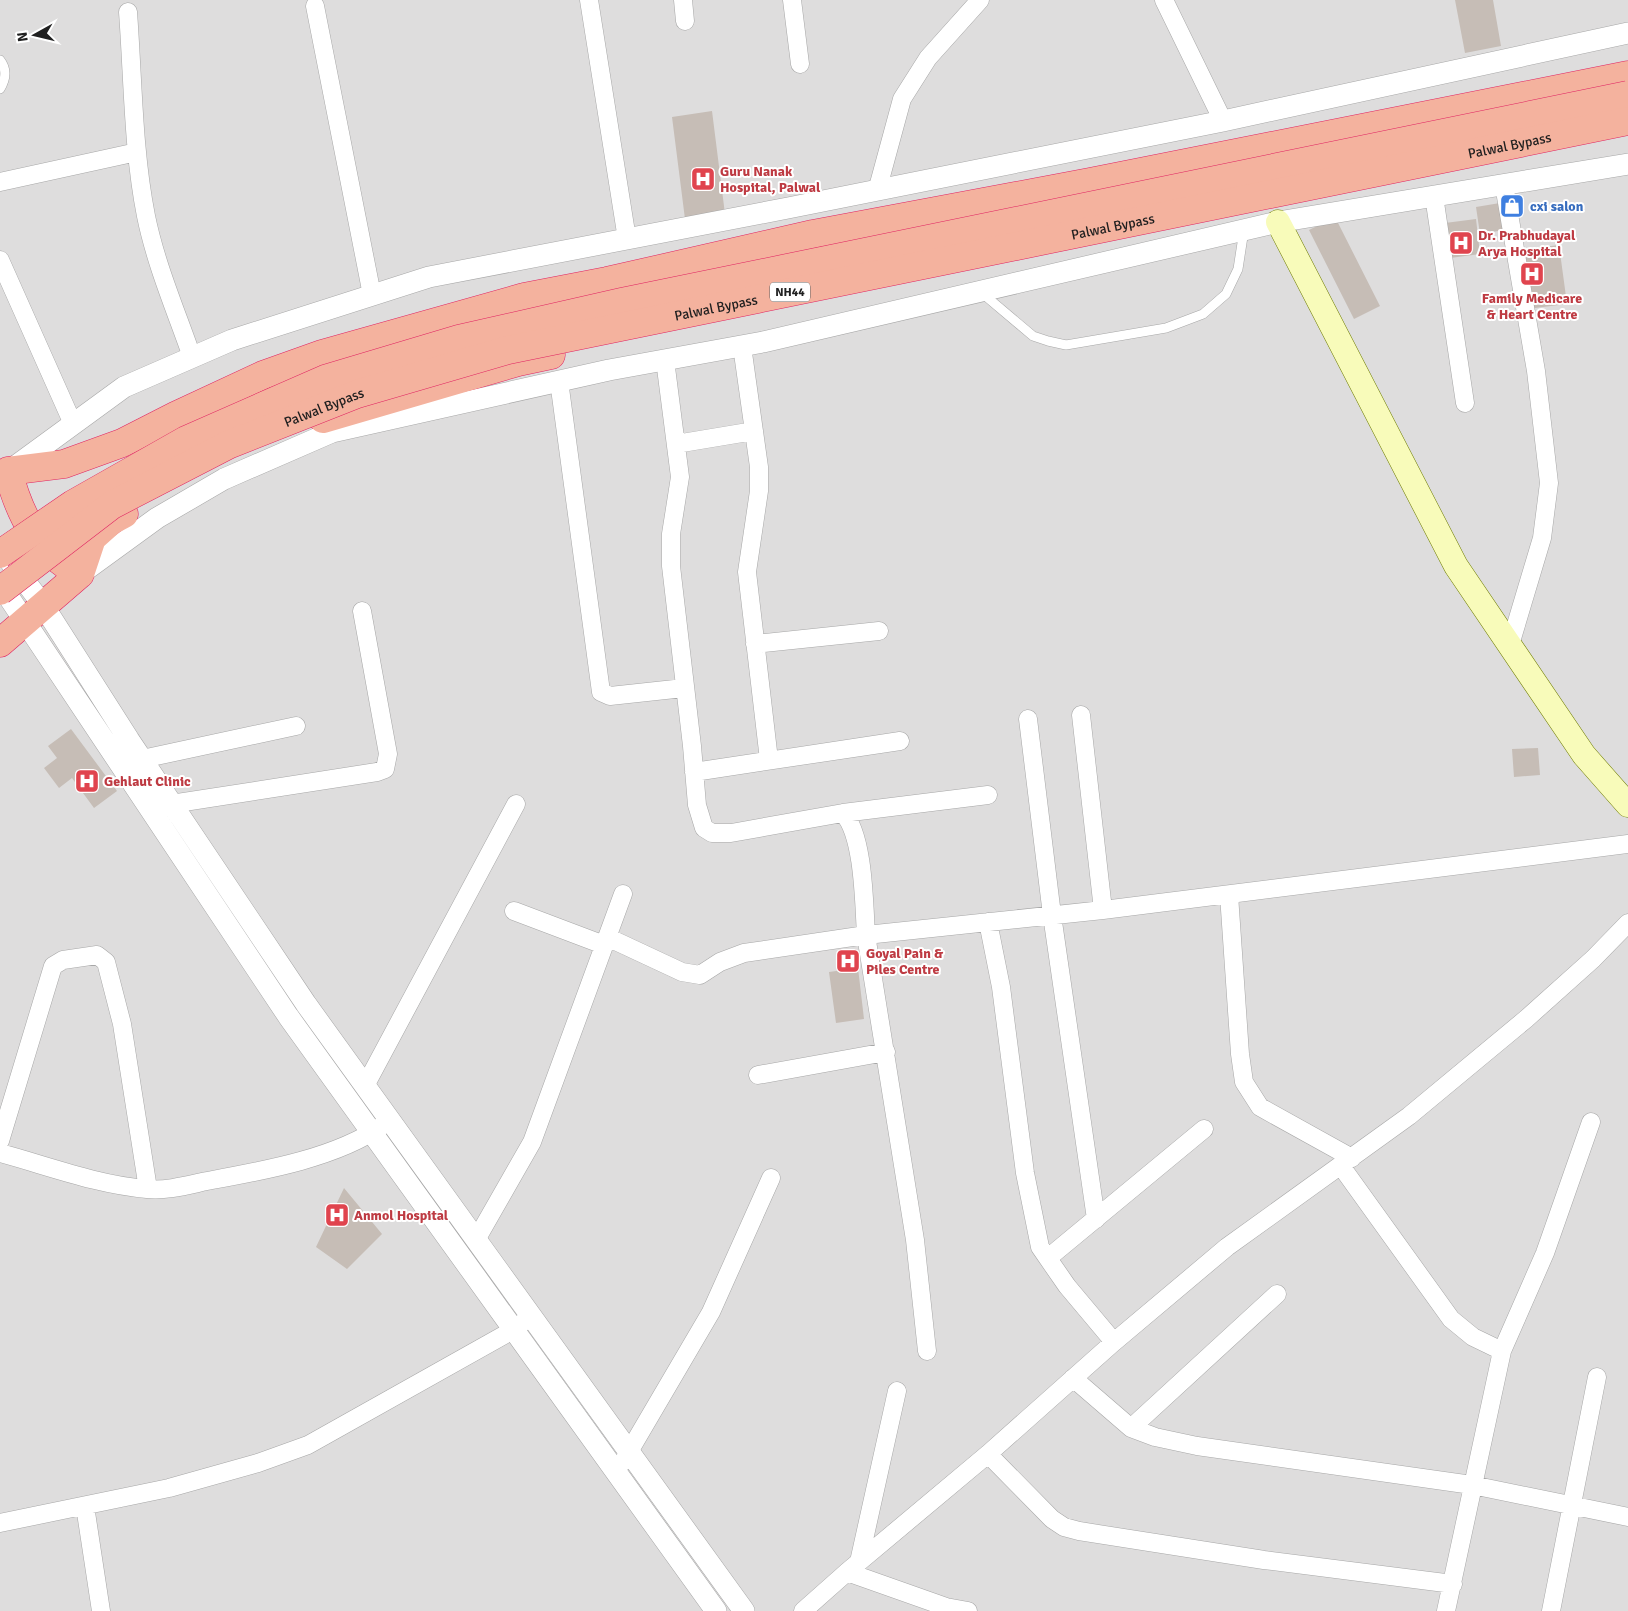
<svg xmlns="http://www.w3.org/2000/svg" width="1628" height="1611" font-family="Signika,sans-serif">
<rect width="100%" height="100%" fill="#f1eee7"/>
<path fill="#dedddd" d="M0 0H1628V1611H0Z"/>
<path fill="#c6bdb6" d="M1455 0H1493L1501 46 1465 53Z
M712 111 725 214 685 219 672 117Z
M1500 203 1504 230 1480 234 1476 207Z
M1335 217 1380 306 1354 319 1309 230Z
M1476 219 1480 254 1450 258 1445 223Z
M1559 245 1567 304 1527 309 1520 250Z
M71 729 117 791 94 808 72 778 59 788 44 768 57 758 48 746Z
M1538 748 1540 775 1514 777 1512 749Z
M858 968 864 1019 836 1023 829 972Z
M344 1188 382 1234 347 1269 316 1247Z"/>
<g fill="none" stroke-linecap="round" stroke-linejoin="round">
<defs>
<path id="service" d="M0 60C7 69 6 79 0 89
M982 293 1033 336 1048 341 1066 345 1166 328 1203 314 1226 294 1238 269 1244 230"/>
<path id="minor" d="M589 0 627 239
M683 0 685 21
M792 0 800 64
M1164 0 1223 121
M315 6 372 295
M128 12C133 79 133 151 146 216 156 265 176 311 192 357
M0 182 137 152
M1504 185 1536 371 1549 483 1542 538 1510 645
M877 191 902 99 928 58 980 0
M1434 196 1465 403
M0 260 73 424
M742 346 759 467V491L747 572 769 760
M665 360 680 477 671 534V566L692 746 697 805 704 828 712 833H731L843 813C864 835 864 905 866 935L1103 910 1628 844
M559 381 601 692 610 696 684 688
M676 444 754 431
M755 644 879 631
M1081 715 1103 910
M1028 719 1052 915 1096 1219
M142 759 296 726
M694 772 900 741
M171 804 377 772 385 769 388 754 362 611
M843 813 988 795
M1229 895 1240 1054 1244 1082 1260 1107 1352 1158
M514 911 604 945
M988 922 1001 987 1025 1173 1040 1247 1067 1286 1114 1342 1227 1247 1409 1116 1526 1019 1593 959 1628 923
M607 937 682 972 700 975 720 962 744 953 866 935 915 1240 927 1351
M758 1075 886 1052
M365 1086 516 804
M0 1141 53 966 63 960 97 955 106 962 122 1024 148 1189
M0 1153C48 1166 98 1185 147 1189 167 1191 188 1185 207 1181 262 1171 337 1158 383 1125
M1341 1166 1451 1319 1473 1337 1502 1351 1446 1611
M476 1240 532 1142 623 894
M1048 1258 1204 1129
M1502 1351 1545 1253 1591 1122
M1073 1378 1131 1428 1155 1437 1197 1446 1472 1485 1628 1517
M1131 1428 1277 1294
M988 1454 1052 1519 1064 1527 1079 1531 1264 1560 1453 1584
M623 1462 711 1312 771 1178
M85 1506 101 1611
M0 1523 169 1488 258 1463 308 1445 513 1330 531 1316
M859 1562 897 1391
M847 1572 988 1454 1114 1342
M803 1611 847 1572 946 1607 968 1611
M1551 1611 1597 1377"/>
<path id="tertiary" d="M9 471 124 387 232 340 429 277 788 208 1223 121 1628 33
M0 548 43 605 129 740 306 1004 744 1611
M80 574 157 518 224 479 332 432 609 370 763 342 1278 222 1628 164
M0 584 288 1016 716 1611"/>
<path id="secondary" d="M1278 222 1456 566 1584 755 1628 805"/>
<path id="trunk" d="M323 419 518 362 551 355
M8 471C20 517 38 551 80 574
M0 478 8 471 64 464 122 443 175 416 263 375 322 354 524 297 607 281 813 234 1090 182 1628 75
M0 643 80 574 92 538 111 521 124 514"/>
</defs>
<use href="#service" stroke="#a7a7a7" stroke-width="10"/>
<use href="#minor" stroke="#a7a7a7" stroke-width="19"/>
<use href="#tertiary" stroke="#a7a7a7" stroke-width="22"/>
<use href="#secondary" stroke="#6f7d02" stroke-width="25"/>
<use href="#trunk" stroke="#e02262" stroke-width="29"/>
<use href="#service" stroke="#fff" stroke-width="9"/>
<use href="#minor" stroke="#fff" stroke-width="18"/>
<use href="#tertiary" stroke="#fff" stroke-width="21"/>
<use href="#secondary" stroke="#f8fbba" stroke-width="24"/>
<use href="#trunk" stroke="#f4b29e" stroke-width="28"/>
<defs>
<g id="trunk-bridge">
<path d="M0 554 73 504 186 440 325 379 459 339 622 302 1628 95"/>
<path id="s1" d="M0 591 112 505 228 445 357 394 508 350 1628 121"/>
</g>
</defs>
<use href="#trunk-bridge" stroke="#e02262" stroke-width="29" stroke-linecap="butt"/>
<use href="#trunk-bridge" stroke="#f4b29e" stroke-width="28"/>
</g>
<defs>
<symbol id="hospital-square" viewBox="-11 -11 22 22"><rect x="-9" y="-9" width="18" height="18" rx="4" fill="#e0444e" stroke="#fff"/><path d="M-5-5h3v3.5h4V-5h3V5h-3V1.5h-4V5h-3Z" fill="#fff"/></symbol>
<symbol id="shop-square" viewBox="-11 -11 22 22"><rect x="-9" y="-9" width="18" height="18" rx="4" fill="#3f7fe0" stroke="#fff"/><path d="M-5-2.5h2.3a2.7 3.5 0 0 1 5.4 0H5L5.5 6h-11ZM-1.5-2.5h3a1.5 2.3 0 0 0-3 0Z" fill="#fff"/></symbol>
</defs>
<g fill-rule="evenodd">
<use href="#hospital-square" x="689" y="165" width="28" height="28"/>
<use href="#shop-square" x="1498" y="192" width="28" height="28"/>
<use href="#hospital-square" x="1447" y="229" width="28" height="28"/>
<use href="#hospital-square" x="1518" y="260" width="28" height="28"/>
<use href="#hospital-square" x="73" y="767" width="28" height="28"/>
<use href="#hospital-square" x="834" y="947" width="28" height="28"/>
<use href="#hospital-square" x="323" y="1201" width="28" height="28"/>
</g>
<g text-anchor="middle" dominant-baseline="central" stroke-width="4" stroke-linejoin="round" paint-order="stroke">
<rect fill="#fff" stroke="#636363" stroke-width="1" x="770" y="282.5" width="40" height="19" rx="4"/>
<g font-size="12" font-weight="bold" fill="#202020">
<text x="790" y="292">NH44</text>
</g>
<g font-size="14" fill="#202020" stroke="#fff">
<text stroke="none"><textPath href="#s1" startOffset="1590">Palwal Bypass</textPath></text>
<text stroke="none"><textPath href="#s1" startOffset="1185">Palwal Bypass</textPath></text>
<text stroke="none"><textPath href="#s1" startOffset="780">Palwal Bypass</textPath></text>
<text stroke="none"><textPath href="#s1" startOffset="375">Palwal Bypass</textPath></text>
</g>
<g font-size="14" font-weight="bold" fill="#be3a42" stroke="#fff" text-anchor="start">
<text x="720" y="171">Guru Nanak<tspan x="720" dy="16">Hospital, Palwal</tspan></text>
<text x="1478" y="235">Dr. Prabhudayal<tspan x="1478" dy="16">Arya Hospital</tspan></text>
<text x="1532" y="298" text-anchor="middle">Family Medicare<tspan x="1532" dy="16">&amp; Heart Centre</tspan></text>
<text x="104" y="781">Gehlaut Clinic</text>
<text x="866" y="953">Goyal Pain &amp;<tspan x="866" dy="16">Piles Centre</tspan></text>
<text x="354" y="1215">Anmol Hospital</text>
</g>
<g font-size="14" font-weight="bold" fill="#366cbe" stroke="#fff" text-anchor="start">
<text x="1530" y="206">cxi salon</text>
</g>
</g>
<g transform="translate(35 35) rotate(262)" stroke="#ffffff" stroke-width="4" paint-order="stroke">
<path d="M0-4L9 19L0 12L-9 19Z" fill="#202020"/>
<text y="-8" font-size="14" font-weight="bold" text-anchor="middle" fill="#202020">N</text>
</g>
</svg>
